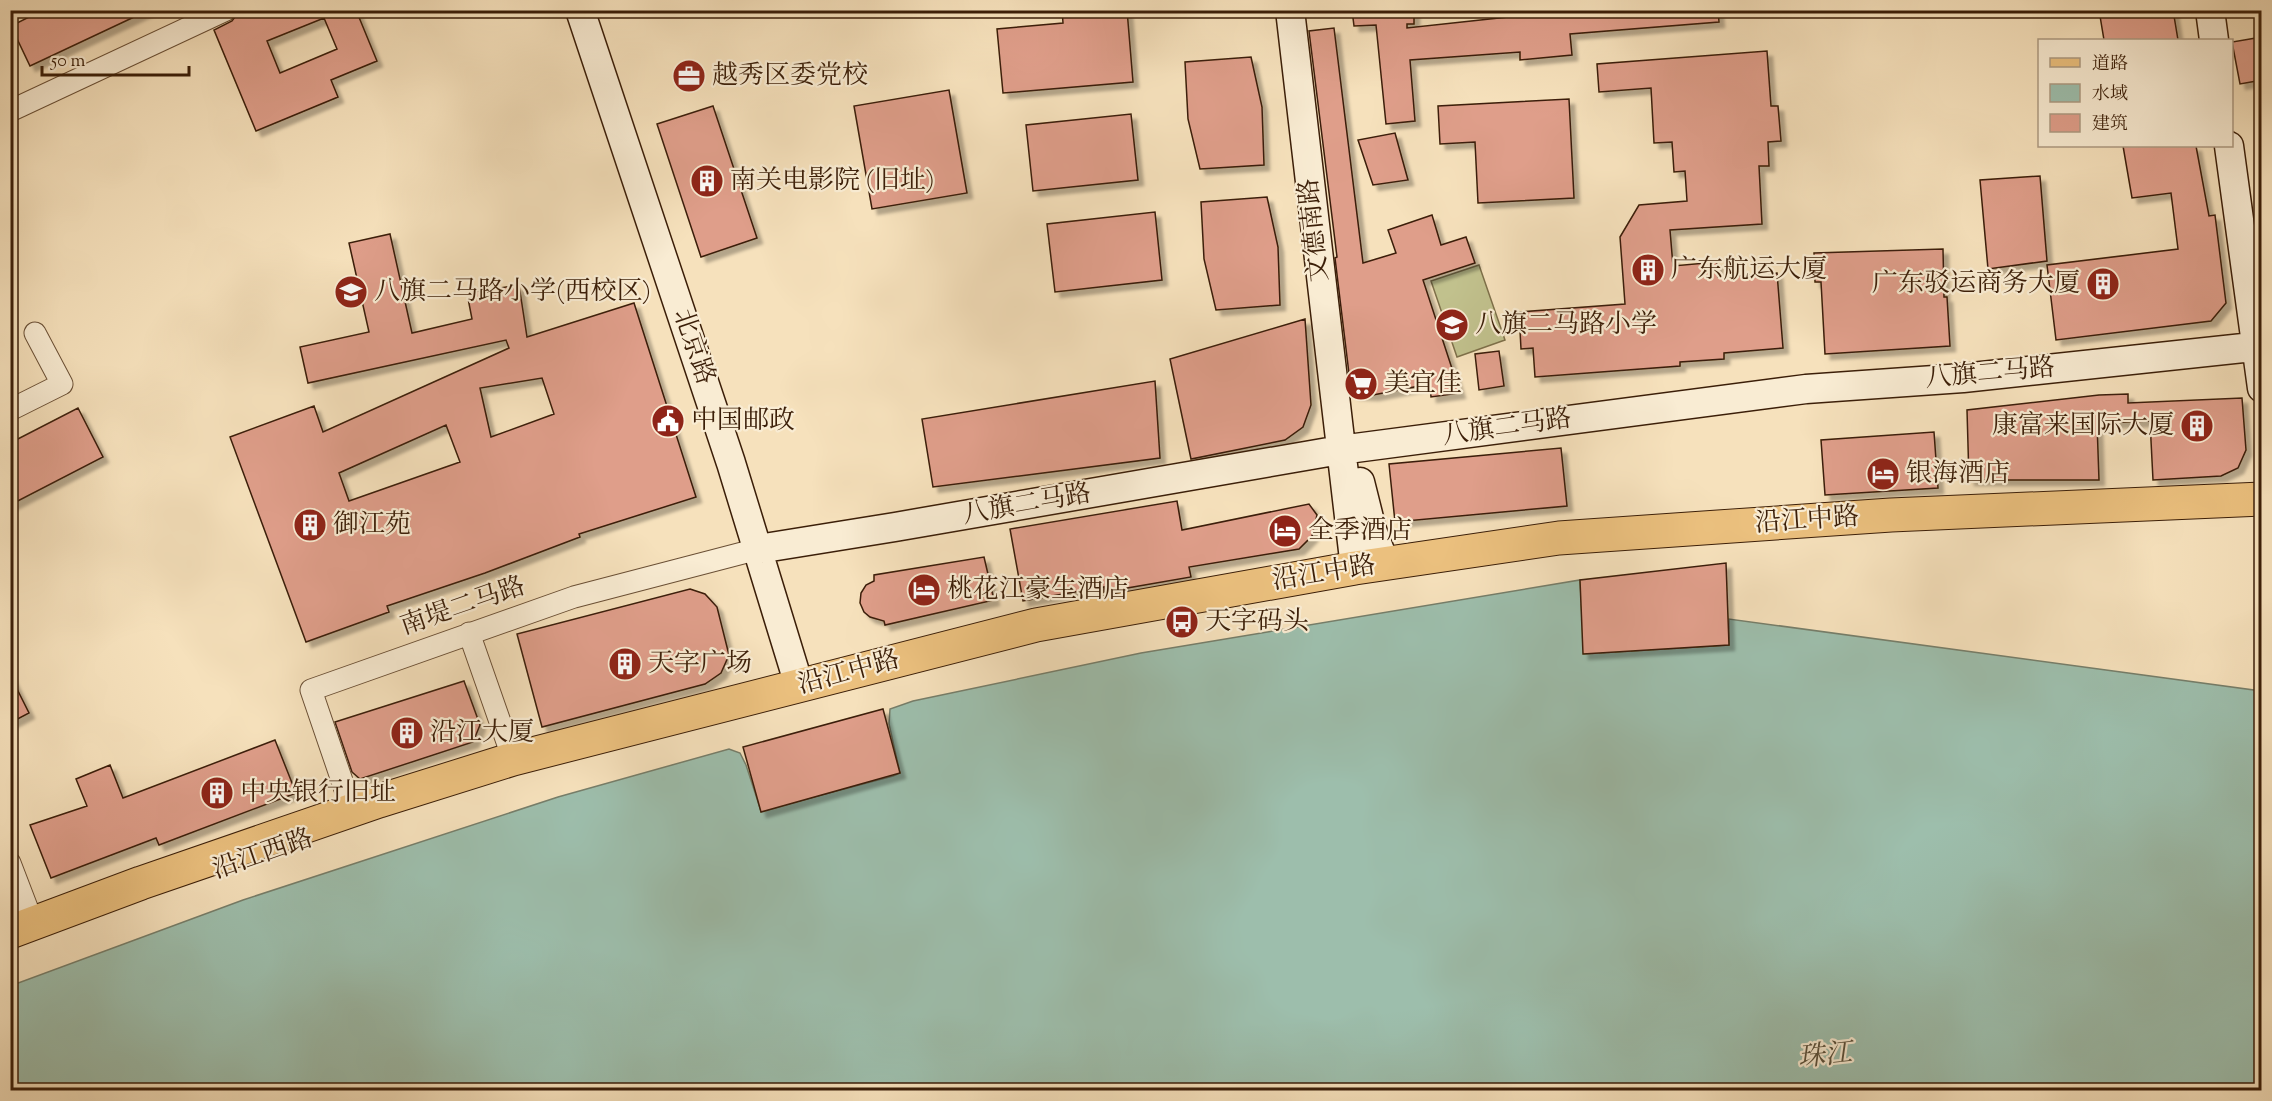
<svg xmlns="http://www.w3.org/2000/svg" width="2272" height="1101" font-family="'Sorts Mill Goudy','Noto Serif SC',serif">
<defs>
<filter id="shadow"><feDropShadow dx="5.5" dy="5.5" stdDeviation="1.5" flood-color="#0004"/></filter>
</defs>
<rect width="100%" height="100%" fill="#f6e1bc"/>
<filter id="stains"><feTurbulence type="fractalNoise" baseFrequency=".00333" numOctaves="4"/><feColorMatrix values="0 0 0 0 .2 0 0 0 0 .09 0 0 0 0 .02 0 0 0 .5 -.17"/></filter>
<radialGradient id="worn" r=".72"><stop offset=".6" stop-color="#630" stop-opacity="0"/><stop offset="1" stop-color="#630" stop-opacity=".3"/></radialGradient>
<path fill="#c1c18d" stroke="#7e704a" stroke-width="1.5" d="M1479 265 1505 340 1457 357 1431 281Z"/>
<path fill="#9dbeac" stroke="#767e6a" stroke-width="1.5" d="M1580 580 1584 654 1729 645V619L2261 691V1090H11L10 986 243 900 558 797 729 749 740 753 746 765 761 811 893 776 900 773 889 724 890 709 913 701 1141 653Z"/>
<path fill="#df9e8a" stroke="#3b1e08" stroke-width="1.5" fill-rule="evenodd" filter="url(#shadow)" d="M43 10H149L30 66 11 26Z
M240 10H356L377 61 331 80 338 97 256 131 214 30 232 21ZM324 18 337 49 280 73 267 41Z
M1062 10H1127L1133 82 1003 93 997 29 1063 23Z
M1352 10H1414V24H1407V28L1517 16V10H1718L1719 22 1570 34 1572 55 1520 60V52L1410 60 1415 121 1386 124 1376 25 1354 26Z
M2099 10H2173L2178 40H2104Z
M1334 28 1363 263 1396 253 1388 230 1432 215 1441 245 1466 237 1475 263 1423 280 1460 393 1431 397 1430 384 1373 395 1354 394 1351 390 1335 258 1337 257 1309 31Z
M2262 37V80L2240 84 2232 42Z
M1767 51 1771 106H1778L1781 141 1768 142 1769 166H1759L1762 224 1670 230 1673 266 1717 262 1718 277 1777 273 1783 348 1724 353V359L1680 362V366L1535 377 1533 348 1521 349 1519 312 1625 304 1620 237 1639 205 1687 201 1685 171 1674 172 1672 142 1654 143 1651 88 1599 92 1597 64Z
M1251 57 1262 107 1264 165 1200 169 1188 119 1185 62Z
M949 90 967 193 872 209 854 106Z
M1569 99 1574 198 1478 203 1475 142 1440 144 1438 106Z
M713 106 757 238 701 257 657 124Z
M1131 114 1138 180 1033 191 1026 125Z
M1395 133 1408 180 1373 185 1358 140Z
M2123 146H2196L2209 216 2215 215 2226 303 2211 321 2056 340 2047 265 2178 249 2171 193 2132 198Z
M2040 176 2047 261 1988 269 1980 180Z
M1267 197 1278 247 1280 305 1216 310 1204 259 1201 202Z
M1155 212 1162 280 1055 292 1047 224Z
M390 234 412 333 472 319 467 293 519 285 527 337 634 303 696 497 579 534 580 537 485 573 387 606 389 612 306 642 230 437 314 406 323 432 509 348 506 340 308 383 300 347 369 332 349 243ZM542 378 554 414 491 437 480 388ZM446 425 460 462 349 501 339 473Z
M1943 249 1944 297H1947L1950 346 1825 354 1821 282H1815L1814 253Z
M1305 319 1311 405 1303 427 1285 440 1191 459 1170 359Z
M1499 351 1504 386 1479 390 1475 354Z
M1155 381 1160 458 933 487 922 419Z
M2128 394V403L2242 398 2246 450 2238 468 2221 476 2153 480 2150 421 2097 423 2099 480H1969L1967 410 2099 395Z
M78 408 103 457 10 505V443Z
M1934 432 1938 488 1825 495 1821 440Z
M1561 448 1567 506 1395 522 1389 464Z
M1177 501 1182 530 1309 504 1317 515 1312 536 1299 549 1189 567 1191 577 1104 592V587L1023 601 1010 529Z
M984 557 994 600 885 625 884 621 870 617 864 612 860 603 861 593 866 585 874 581V575Z
M1726 563 1729 645 1583 654 1580 580Z
M690 589 705 594 717 607 729 655 721 673 705 684 542 727 517 634Z
M10 675 29 713 10 723Z
M464 681 480 725 473 742 360 779 352 772 335 722Z
M883 709 900 773 761 812 743 747Z
M275 740 296 793 159 845 156 838 51 878 30 825 87 806 76 779 110 765 123 798Z"/>
<g fill="none" stroke-linecap="round" stroke-linejoin="round">
<defs>
<path id="street" d="M10 111 226 10
M10 410 62 384 35 333
M469 633 513 759
M352 810 311 690 574 597 758 549
M10 863 33 923"/>
<path id="secondary" d="M580 10 731 463 799 685
M1290 10 1355 568
M2210 10 2214 40
M2229 146 2262 388
M1360 482 1372 530 1385 564
M758 549 895 527 1340 450 1806 389 1963 378 2262 346"/>
<path id="primary" d="M10 932 141 883 379 801 513 759 1036 625 1355 568 1559 538 1891 515 2262 499"/>
</defs>
<use href="#street" stroke="#6a4f35" stroke-width="23"/>
<use href="#secondary" stroke="#3b1e08" stroke-width="31"/>
<use href="#primary" stroke="#3b1e08" stroke-width="35"/>
<use href="#street" stroke="#f9ecd3" stroke-width="21"/>
<use href="#secondary" stroke="#f9ecd3" stroke-width="28"/>
<use href="#primary" stroke="#ebc07e" stroke-width="33"/>
</g>
<defs>
<symbol id="office-disc" viewBox="-11 -11 22 22"><circle r="9.5" fill="#8f2418" stroke="#f9ecd3"/><path d="M-6-3h4V-5.5h4V-3h4V5H-6ZM-1-4.5V-3h2v-1.5ZM-6 0V1H6V0Z" fill="#fff"/></symbol>
<symbol id="building-disc" viewBox="-11 -11 22 22"><circle r="9.5" fill="#8f2418" stroke="#f9ecd3"/><path d="M-4-6H4V6H1V3H-1V6H-4ZM-2.5-4.3h1.7v1.8h-1.7ZM.8-4.3h1.7v1.8H.8ZM-2.5-1h1.7V.8h-1.7ZM.8-1h1.7V.8H.8Z" fill="#fff"/></symbol>
<symbol id="school-disc" viewBox="-11 -11 22 22"><circle r="9.5" fill="#8f2418" stroke="#f9ecd3"/><path d="M0-5L7-2L0 1L-7-2ZM-4 1L0 2.5L4 1V4Q0 6-4 4Z" fill="#fff"/></symbol>
<symbol id="supermarket-disc" viewBox="-11 -11 22 22"><circle r="9.5" fill="#8f2418" stroke="#f9ecd3"/><path d="M-6-5.5h2.5l.6 2H6L4.5 2H-2.5L-4.4-4H-6ZM-1.5 3.2a1.3 1.3 0 1 0 .1 0ZM3 3.2a1.3 1.3 0 1 0 .1 0Z" fill="#fff"/></symbol>
<symbol id="civic-disc" viewBox="-11 -11 22 22"><circle r="9.5" fill="#8f2418" stroke="#f9ecd3"/><path d="M-.6-6.5H3V-4.5H.6V-3L4-1V1h2V6H-6V1h2V-1L-.6-3ZM-1.2 2.5V6h2.4V2.5Z" fill="#fff"/></symbol>
<symbol id="hotel-disc" viewBox="-11 -11 22 22"><circle r="9.5" fill="#8f2418" stroke="#f9ecd3"/><path d="M-6-4.5h1.5V1H6V5H4.5V3h-9V5H-6ZM-4 0a1.8 1.8 0 1 1 3.6 0ZM.5 0V-2.5h3Q6-2.5 6 0Z" fill="#fff"/></symbol>
<symbol id="bus-disc" viewBox="-11 -11 22 22"><circle r="9.5" fill="#8f2418" stroke="#f9ecd3"/><path d="M-5-6H5V4H4V6H2V4H-2V6H-4V4H-5ZM-3.5-4V0h7V-4ZM-3.5 1.2v1.5H-2V1.2ZM2 1.2v1.5H3.5V1.2Z" fill="#fff"/></symbol>
</defs>
<g fill-rule="evenodd">
<use href="#office-disc" x="670" y="57" width="38" height="38"/>
<use href="#building-disc" x="688" y="162" width="38" height="38"/>
<use href="#building-disc" x="1629" y="251" width="38" height="38"/>
<use href="#building-disc" x="2084" y="265" width="38" height="38"/>
<use href="#school-disc" x="332" y="273" width="38" height="38"/>
<use href="#school-disc" x="1433" y="306" width="38" height="38"/>
<use href="#supermarket-disc" x="1342" y="365" width="38" height="38"/>
<use href="#civic-disc" x="649" y="402" width="38" height="38"/>
<use href="#building-disc" x="2178" y="407" width="38" height="38"/>
<use href="#hotel-disc" x="1864" y="455" width="38" height="38"/>
<use href="#building-disc" x="291" y="506" width="38" height="38"/>
<use href="#hotel-disc" x="1266" y="512" width="38" height="38"/>
<use href="#hotel-disc" x="905" y="571" width="38" height="38"/>
<use href="#bus-disc" x="1163" y="603" width="38" height="38"/>
<use href="#building-disc" x="606" y="645" width="38" height="38"/>
<use href="#building-disc" x="388" y="714" width="38" height="38"/>
<use href="#building-disc" x="198" y="774" width="38" height="38"/>
</g>
<g text-anchor="middle" dominant-baseline="central" stroke-width="4.5" stroke-linejoin="round" paint-order="stroke">
<g font-size="26" fill="#3b1e08" stroke="#f9ecd3" text-anchor="start">
<text x="712" y="76">越秀区委党校</text>
<text x="730" y="181">南关电影院 (旧址)</text>
<text x="1671" y="270">广东航运大厦</text>
<text x="2080" y="284" text-anchor="end">广东驳运商务大厦</text>
<text x="374" y="292">八旗二马路小学(西校区)</text>
<text x="1475" y="325">八旗二马路小学</text>
<text x="1384" y="384">美宜佳</text>
<text x="691" y="421">中国邮政</text>
<text x="2174" y="426" text-anchor="end">康富来国际大厦</text>
<text x="1906" y="474">银海酒店</text>
<text x="333" y="525">御江苑</text>
<text x="1308" y="531">全季酒店</text>
<text x="947" y="590">桃花江豪生酒店</text>
<text x="1205" y="622">天字码头</text>
<text x="648" y="664">天字广场</text>
<text x="430" y="733">沿江大厦</text>
<text x="240" y="793">中央银行旧址</text>
</g>
<g font-size="26" fill="#3b1e08" stroke="#f9ecd3">
<text transform="translate(1315 230) rotate(-96)">文德南路</text>
<text transform="translate(693 347) rotate(71)">北京路</text>
<text transform="translate(1990 374) rotate(-5)">八旗二马路</text>
<text transform="translate(1507 428) rotate(-8)">八旗二马路</text>
<text transform="translate(1027 505) rotate(-10)">八旗二马路</text>
<text transform="translate(1807 521) rotate(-4)">沿江中路</text>
<text transform="translate(1324 574) rotate(-9)">沿江中路</text>
<text transform="translate(463 607) rotate(-19)">南堤二马路</text>
<text transform="translate(849 673) rotate(-15)">沿江中路</text>
<text transform="translate(263 855) rotate(-19)">沿江西路</text>
</g>
<g font-size="27" font-style="italic" fill="#584e39" stroke="#f9ecd3">
<text transform="translate(1825 1057) rotate(-6)">珠江</text>
</g>
</g>
<rect width="2272" height="1101" fill="none" stroke="#f6e1bc" stroke-width="36"/>
<rect x="12" y="12" width="2248" height="1077" fill="none" stroke="#3b1e08" stroke-width="3"/>
<rect x="18" y="18" width="2236" height="1065" fill="none" stroke="#3b1e08" stroke-width="1.5"/>
<rect x="2038" y="39" width="195" height="108" fill="#f9ecd3" stroke="#ad9a82" stroke-width="1.5"/>
<rect x="2050" y="58" width="30" height="9" fill="#ebc07e" stroke="#ad9a82" stroke-width="1.5"/>
<text x="2092" y="69" font-size="18" fill="#3b1e08">道路</text>
<rect x="2050" y="84" width="30" height="18" fill="#9dbeac" stroke="#ad9a82" stroke-width="1.5"/>
<text x="2092" y="99" font-size="18" fill="#3b1e08">水域</text>
<rect x="2050" y="114" width="30" height="18" fill="#df9e8a" stroke="#ad9a82" stroke-width="1.5"/>
<text x="2092" y="129" font-size="18" fill="#3b1e08">建筑</text>
<path d="M42 66v9h147v-9" fill="none" stroke="#3b1e08" stroke-width="3"/>
<text x="51" y="66" font-size="18" fill="#3b1e08" stroke="#f9ecd3" stroke-width="4.5" paint-order="stroke">50 m</text>
<rect width="100%" height="100%" filter="url(#stains)"/>
<rect width="100%" height="100%" fill="url(#worn)"/>
</svg>
